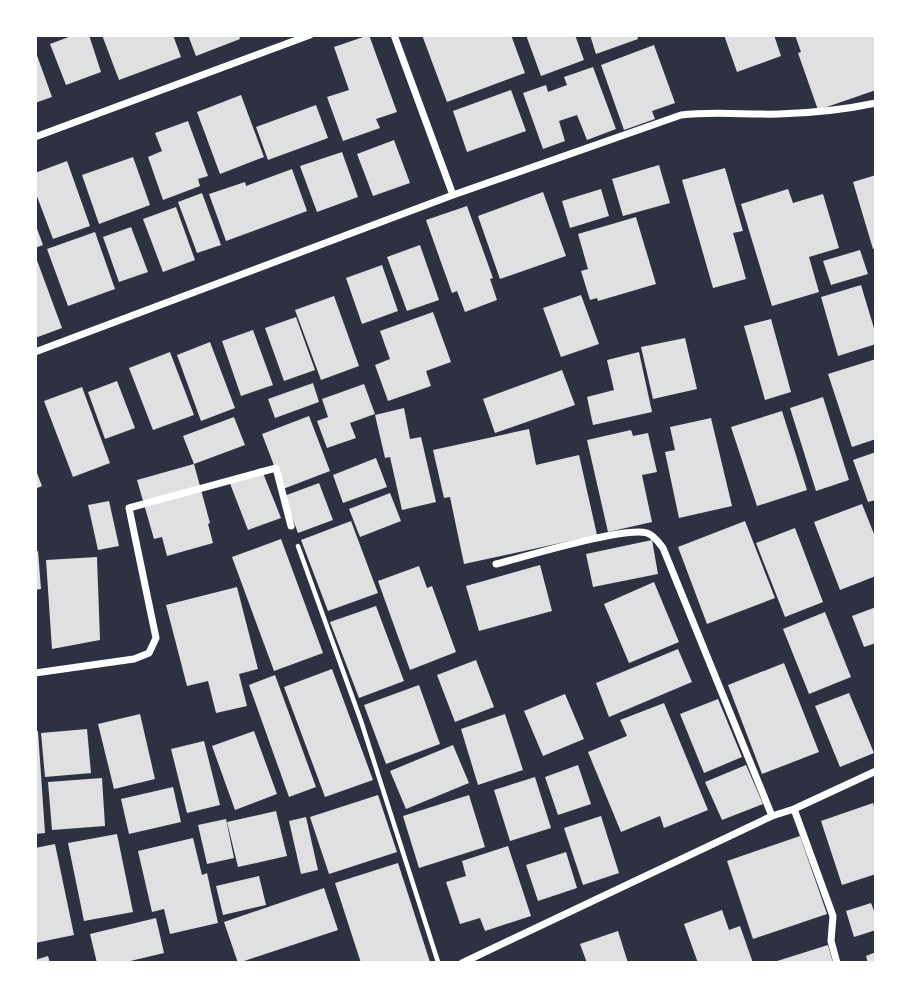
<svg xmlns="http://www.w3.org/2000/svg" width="911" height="998" font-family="'IBM Plex Sans',sans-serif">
<rect width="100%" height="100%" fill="#2d3142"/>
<path fill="#e0e0e3" d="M74 35H89L101 72 66 85 50 44Z
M102 35H173L181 57 119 80Z
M188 35H239L240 39 196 56Z
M369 35 397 112 376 119 380 128 343 141 327 97 349 90 334 47Z
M422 35H511L525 73 447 102Z
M526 35H575L584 60 541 76Z
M590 35H637L638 39 596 54Z
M724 35H774L781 56 737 72Z
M795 35H842L843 37 876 35V90L818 110 798 53 801 52Z
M654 45 675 103 652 111 655 119 624 130 601 65Z
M35 50 52 97 35 103Z
M593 67 616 129 587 140 577 115 559 121 565 141 543 149 523 93 546 85 548 92 567 85 564 77Z
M511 90 526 131 467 152 453 111Z
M241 95 264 157 220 174 197 112Z
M316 105 328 138 268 160 256 127Z
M188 121 208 176 198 179 200 186 163 200 148 157 162 151 155 133Z
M394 140 410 183 373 196 357 154Z
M342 152 358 197 317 212 300 166Z
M133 157 150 205 99 224 82 175Z
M67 161 90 226 53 239 35 191V173Z
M659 165 670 203 623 216 612 179Z
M725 168 743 231 733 233 746 279 713 288 682 180Z
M292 169 307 211 226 241 209 194 245 182 246 186Z
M876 175V248L873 249 853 182Z
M601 189 609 216 570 228 562 201Z
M788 189 793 203 823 194 839 248 809 257 819 292 772 306 741 204Z
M543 192 566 256 500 279 478 216Z
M202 193 221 245 197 253 178 202Z
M467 206 493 278 490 279 497 300 465 312 457 291 452 293 426 220Z
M176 207 195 260 163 272 143 219Z
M636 217 656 284 598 301 597 298 590 300 581 271 588 269 578 234Z
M35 223 43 245 35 248Z
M131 227 148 272 119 282 103 237Z
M95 232 115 289 68 306 47 249Z
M420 245 439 300 407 311 387 257Z
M860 250 868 274 831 285 823 261Z
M35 255 62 328 35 338Z
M382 265 398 311 362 324 346 278Z
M861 285 876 335V344L838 356 821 297Z
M581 295 599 344 561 357 543 308Z
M334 296 359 366 321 380 295 310Z
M433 312 451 362 426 371 431 386 388 401 375 365 390 359 380 331Z
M296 317 315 370 284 381 265 328Z
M771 319 791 392 765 400 744 326Z
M253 330 273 385 241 396 222 341Z
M685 338 697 389 653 399 641 347Z
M210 342 235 408 201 421 177 355Z
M170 352 194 415 153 430 129 368Z
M639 352 652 412 593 425 587 397 614 390 607 360Z
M876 359V439L852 447 828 374Z
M562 370 575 405 495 433 483 399Z
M117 381 135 428 105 439 88 392Z
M313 383 319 402 275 418 268 399Z
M364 384 375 414 350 423 356 438 327 448 317 421 328 417 322 399Z
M82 387 110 463 73 477 44 401Z
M823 397 849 480 816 491 790 408Z
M404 408 410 439 421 437 436 502 402 510 390 457 385 458 375 415Z
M782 411 807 490 757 506 731 427Z
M309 416 330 471 283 489 262 434Z
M234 417 245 445 194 464 183 436Z
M711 418 732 506 679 518 665 452 675 450 670 427Z
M529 429 536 465 579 455 597 535 464 564 450 497 444 498 433 450Z
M631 430 633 436 648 433 657 472 642 475 652 522 608 532 587 440Z
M876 452V500L868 502 853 460Z
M376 458 387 487 343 503 333 475Z
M194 464 210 523 208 524 213 543 167 556 162 537 154 539 137 480Z
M35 468 42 486 35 489Z
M261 468 281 518 248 530 229 481Z
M319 483 333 520 298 533 284 496Z
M390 493 401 521 360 537 349 509Z
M109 501 119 546 98 550 88 505Z
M862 504 876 539V576L840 590 814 522Z
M351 521 378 593 328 611 301 540Z
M745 521 775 598 707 624 678 547Z
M795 528 823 602 785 617 756 543Z
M281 539 323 653 274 671 232 557Z
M652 540 658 574 593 587 586 554Z
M38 551 41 589 35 590V552Z
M97 557 100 640 52 649 46 560Z
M540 565 552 611 479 631 466 586Z
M419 566 427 588 432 586 456 652 410 670 378 581Z
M654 582 679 642 629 663 604 604Z
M237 587 258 669 239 674 247 706 216 713 208 681 187 686 166 605Z
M376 606 404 681 359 698 330 622Z
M876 607V643L864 647 852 616Z
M825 612 851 677 809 694 783 629Z
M678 649 692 682 609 717 596 683Z
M476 660 494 707 455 722 437 675Z
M784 663 819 752 762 774 728 685Z
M332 669 373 780 325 797 284 687Z
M275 675 316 787 289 797 249 685Z
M419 685 440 744 386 764 364 705Z
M849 693 874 753 840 767 815 706Z
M565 694 584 739 543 756 524 711Z
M718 699 742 757 704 773 680 714Z
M664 703 708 810 664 828 660 816 621 832 588 752 627 736 620 720Z
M140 714 155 779 114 789 98 724Z
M505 714 523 770 478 785 461 729Z
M87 729 91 773 45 777 41 733Z
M35 731H38L45 833 35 834Z
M254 731 277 794 235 810 212 746Z
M204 741 220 805 187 813 171 749Z
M453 745 469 783 406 809 390 771Z
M578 765 591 804 558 815 545 777Z
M746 765 763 804 722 820 705 782Z
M535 777 551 828 510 841 494 790Z
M102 778 105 826 52 830 48 782Z
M173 787 181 822 129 834 121 799Z
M378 795 397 852 329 874 310 817Z
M469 795 485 847 419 868 403 816Z
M873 803 876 813V874L842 885 821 821Z
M276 811 287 856 238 867 227 822Z
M601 816 619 873 583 885 564 828Z
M306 817 318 870 301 874 289 821Z
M226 819 234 858 207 864 198 825Z
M117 834 133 912 84 921 68 843Z
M800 836 827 914 753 939 727 861Z
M193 838 202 875 207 873 218 923 170 934 164 909 152 912 138 851Z
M55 844 74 935 35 943V848Z
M508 846 531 916 485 931 480 918 460 924 446 882 466 876 462 861Z
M566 852 577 888 538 901 526 865Z
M398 863 430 962 361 963 335 883Z
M259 876 266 905 223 915 216 886Z
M324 888 338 930 238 963 224 922Z
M871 903 876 916V930L854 937 846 911Z
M722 910 729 930 740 926 753 963H698L684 924Z
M156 918 164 953 122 963H97L90 934Z
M618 931 628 963H587L580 944Z
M828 945 833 963H775L774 962Z
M876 952V963H868L866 956Z
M48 956 50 963H35V960Z"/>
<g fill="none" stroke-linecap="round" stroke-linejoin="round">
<path stroke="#fff" stroke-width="4.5" d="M298 546 361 721 438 962"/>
<path stroke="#fff" stroke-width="7" d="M394 35 453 195
M35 137 310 35
M35 352 453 195 681 115C714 111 746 115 779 114 812 113 843 110 876 103
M496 564C524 557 625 526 647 533 655 536 658 542 663 548L772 816
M35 673 134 659 149 653 156 638 129 508 276 468 291 526
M794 809 833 916 831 941 837 963
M462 963 772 816 794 809 876 771"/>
</g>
<rect width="911" height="998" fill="none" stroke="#ffffff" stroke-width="74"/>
</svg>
